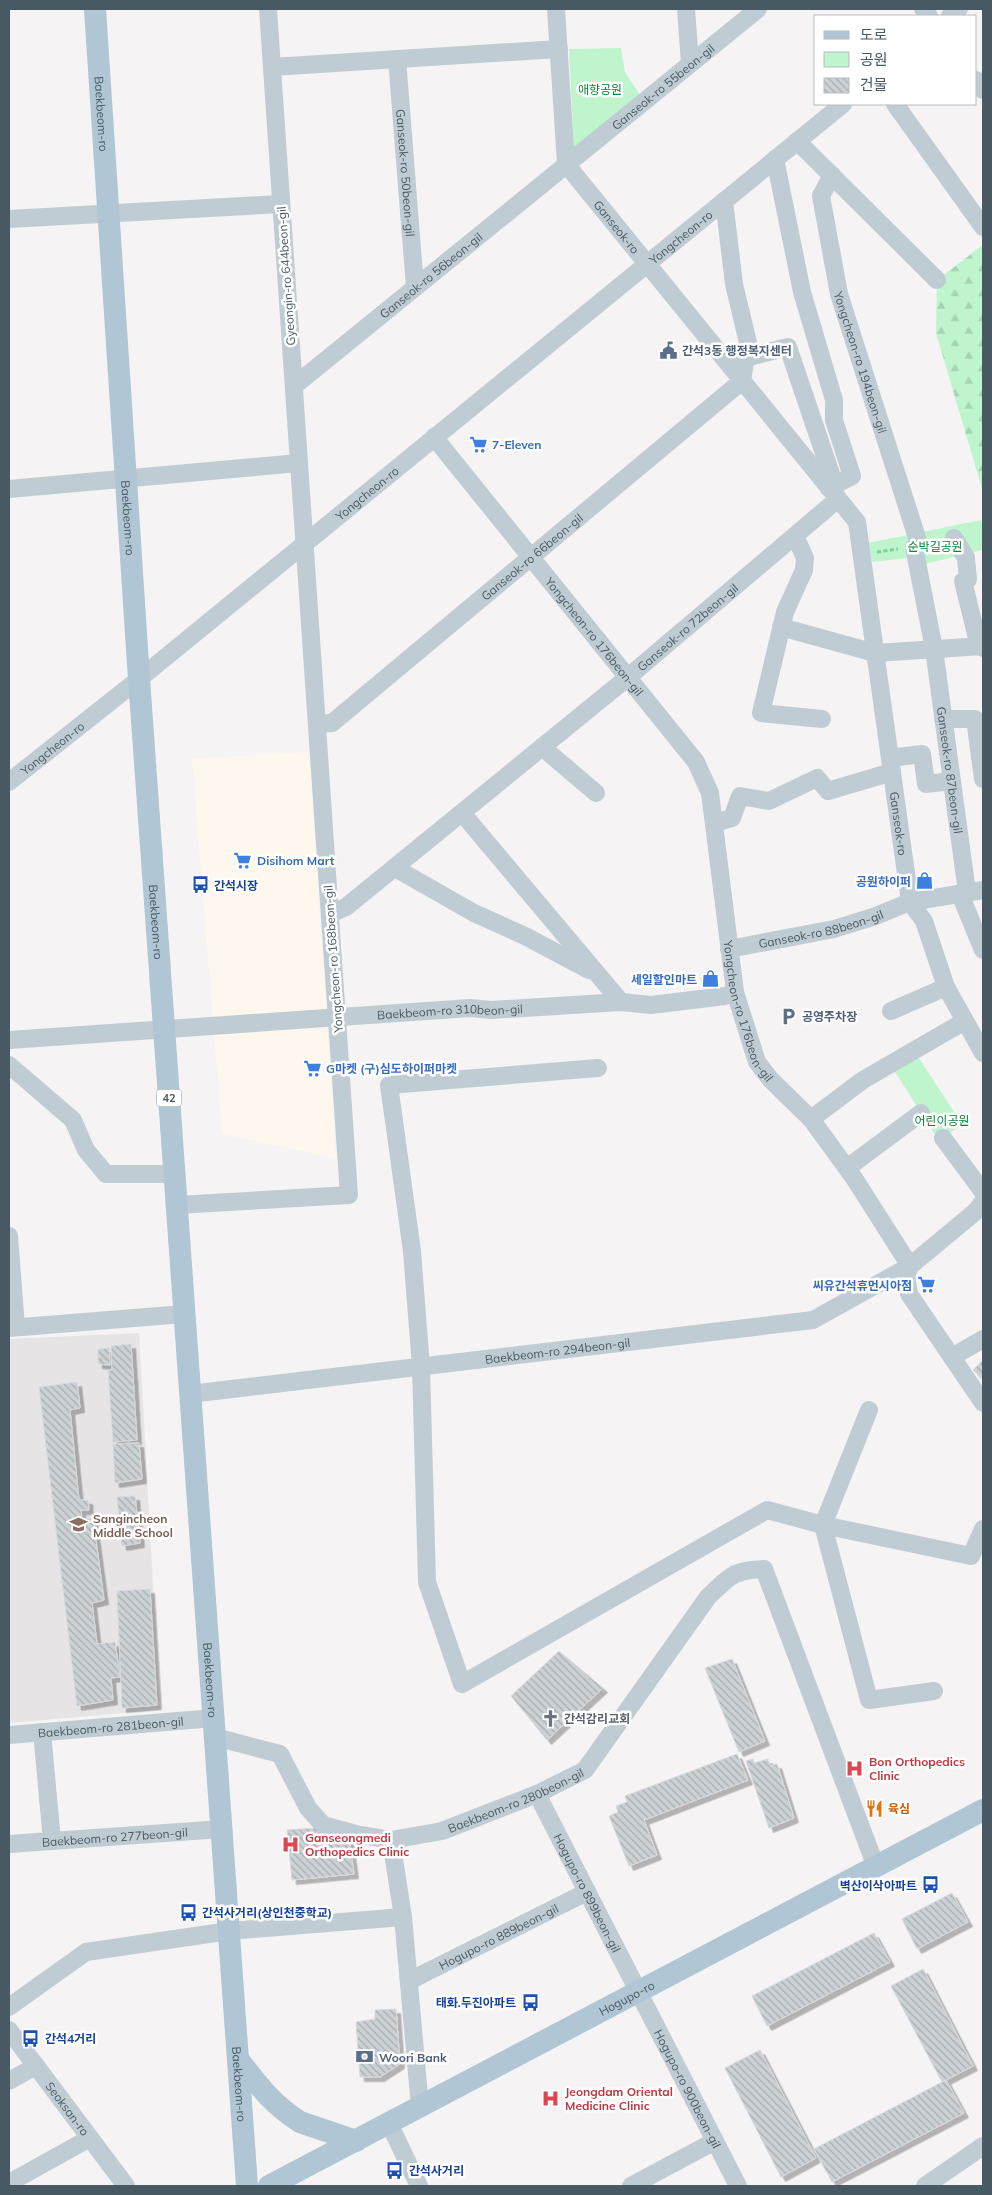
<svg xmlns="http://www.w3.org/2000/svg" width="992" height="2195" font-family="Mulish,'Noto Sans KR',sans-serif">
<defs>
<pattern id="forest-firs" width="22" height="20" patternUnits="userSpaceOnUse" patternTransform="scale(1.25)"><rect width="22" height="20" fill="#bff5cd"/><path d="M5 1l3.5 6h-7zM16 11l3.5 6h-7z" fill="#a6d4b3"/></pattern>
<pattern id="building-back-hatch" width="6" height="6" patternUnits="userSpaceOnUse" patternTransform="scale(1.25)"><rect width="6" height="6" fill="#ccd1d5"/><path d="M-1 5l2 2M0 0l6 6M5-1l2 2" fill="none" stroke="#a8adb0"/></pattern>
<filter id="shadow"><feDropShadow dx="4.5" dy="4.5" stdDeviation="0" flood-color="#0004"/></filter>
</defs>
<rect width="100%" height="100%" fill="#f5f3f3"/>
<path fill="#fef7ee" d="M309 752 336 1158 222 1134 192 759Z"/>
<path fill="#e6e4e5" d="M139 1333 160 1710 9 1723V1339Z"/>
<path fill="#bff5cd" d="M621 48 625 72 640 95 574 152 569 49Z
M981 520 983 526V550L920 565 917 557 872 562 868 543Z
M913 1049 962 1124 939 1141 890 1064Z"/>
<path fill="url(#forest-firs)" d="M983 245V492L936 333 937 280Z"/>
<path fill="url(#building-back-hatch)" stroke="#d6dadf" filter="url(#shadow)" d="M131 1344 137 1440 113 1442 108 1370H112L111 1346Z
M109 1348 110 1365 98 1364V1349Z
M982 1361 983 1362V1379L973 1370Z
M77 1382 80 1408 70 1410 79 1500H88L89 1510H81L82 1519 93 1518 104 1600 92 1603 97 1644 115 1642 120 1677 111 1678 113 1700 77 1706 39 1387Z
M139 1443 142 1479 115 1483 113 1444Z
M135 1496 140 1543 122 1546 117 1497Z
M150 1589 157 1705 122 1708 117 1591Z
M559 1651 603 1688 547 1740 511 1696Z
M732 1659 765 1741 739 1752 705 1668Z
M737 1754 748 1780 644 1820 657 1855 629 1866 609 1816 618 1812 616 1806 627 1802 625 1796Z
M753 1759 754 1763 768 1759 770 1766 777 1764 794 1818 769 1828 746 1761Z
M317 1828V1835L337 1834 339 1839 349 1837 354 1874 292 1880 287 1830Z
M952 1893 968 1922 917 1949 902 1919Z
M874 1933 890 1962 767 2026 752 1996Z
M923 1969 973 2066 942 2082 891 1986Z
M396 2009 400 2064 380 2077H360L356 2022 375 2019V2010Z
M760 2050 816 2158 781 2177 725 2068Z
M946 2080 964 2113 832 2182 814 2149Z"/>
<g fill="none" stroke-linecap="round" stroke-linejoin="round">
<path stroke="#72d89a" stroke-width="3" stroke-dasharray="4 2.5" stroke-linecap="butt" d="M877 552 898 549"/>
<g stroke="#c0ccd3" stroke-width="18">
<path id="s1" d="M556 9 566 164 857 522 910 902 924 921 946 987 983 1053"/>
<path d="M686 9 690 63"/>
<path d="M923 9 929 16"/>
<path d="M950 16 959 9"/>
<path id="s2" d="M397 59 415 287"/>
<path d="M272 67 559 49"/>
<path d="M976 80 983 90"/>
<path d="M895 104 983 227"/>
<path d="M797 141 937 280"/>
<path d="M775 159 802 292 834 400V420L852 476 829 488"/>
<path id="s3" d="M832 175 821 196 839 294 920 547"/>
<path d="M9 219 281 204"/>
<path d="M745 358 788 347 831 474 824 481"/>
<path id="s4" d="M294 386 758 9"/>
<path id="s5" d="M434 437 696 762 710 793 735 992 757 1062 771 1080 811 1119 854 1178 910 1266"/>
<path d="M9 489 299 463"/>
<path d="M795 536 805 558 804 570 785 612 761 713 822 719"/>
<path d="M954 538 966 558 968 579 963 581 979 646"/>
<path id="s6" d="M914 547 934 649 967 892"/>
<path d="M781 627 875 653 983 646V648"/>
<path d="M943 719H975L983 779"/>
<path id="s7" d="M317 724 332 723 742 381 748 343 734 284 724 201"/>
<path d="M542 747 596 793"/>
<path d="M890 758 922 754 926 784 952 781"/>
<path id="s8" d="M9 782 139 679 843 104"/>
<path d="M462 813 621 1002"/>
<path d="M714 823 732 818 740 796 769 801 817 778 828 791 892 772"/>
<path d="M395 868 474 913 525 936 589 970"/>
<path d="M960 894 983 950"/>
<path id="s9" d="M330 914 346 907 627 678 838 499"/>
<path id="s10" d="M729 949 834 929 873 917 910 902 983 890"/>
<path d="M891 1011 946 987"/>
<path id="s11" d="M9 1040 470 1008 491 1010 621 1002 651 1005 725 996 735 992"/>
<path d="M9 1065 73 1120 86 1150 106 1174H174"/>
<path d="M598 1068 389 1085 412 1251 421 1367 427 1582 462 1684 767 1510 823 1525 869 1410"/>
<path d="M811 1119 863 1080 965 1021"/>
<path d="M943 1138 983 1192"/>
<path d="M847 1168 921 1113"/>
<path d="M177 1205 349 1195 268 9"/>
<path d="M9 1236 16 1327"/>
<path d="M910 1266 906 1276 909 1294 983 1403"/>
<path d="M9 1328 184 1314"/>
<path d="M952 1357 983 1339"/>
<path id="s12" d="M190 1394 813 1320 910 1266 975 1212 983 1202"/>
<path d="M934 1691 869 1700 823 1525 971 1556 983 1529"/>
<path d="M42 1732 52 1841"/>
<path id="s13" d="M9 1735 214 1718"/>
<path id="s14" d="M215 1737 280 1754 308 1808 323 1825 356 1834 391 1840 442 1831 537 1794 585 1770 708 1597C730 1576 733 1570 764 1569L876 1867"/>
<path id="s15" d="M537 1794 738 2186"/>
<path d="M391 1840 403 1917 420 2107"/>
<path id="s16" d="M9 1844 222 1829"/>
<path id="s17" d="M409 1981 587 1892"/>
<path d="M9 2007 86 1952 229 1931 403 1917"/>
<path id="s18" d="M9 2030 126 2186"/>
<path d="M9 2081 36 2066"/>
<path d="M389 2123 419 2186"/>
<path d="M9 2183 90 2138"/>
<path d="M631 2186 715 2141"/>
<path d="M925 2186 983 2146"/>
</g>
<g stroke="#b0c6d4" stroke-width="22">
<path id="s19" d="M95 9 139 679 247 2186"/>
<path d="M238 2059C258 2085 272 2104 300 2122L356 2141"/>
<path id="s20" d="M269 2186 983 1810"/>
</g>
</g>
<defs>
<symbol id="civic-bare" viewBox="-9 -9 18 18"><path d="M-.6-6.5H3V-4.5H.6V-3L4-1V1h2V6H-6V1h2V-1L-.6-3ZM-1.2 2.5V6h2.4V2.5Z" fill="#5c6f8a" stroke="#fff" stroke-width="2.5" paint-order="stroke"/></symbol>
<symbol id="supermarket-bare" viewBox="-9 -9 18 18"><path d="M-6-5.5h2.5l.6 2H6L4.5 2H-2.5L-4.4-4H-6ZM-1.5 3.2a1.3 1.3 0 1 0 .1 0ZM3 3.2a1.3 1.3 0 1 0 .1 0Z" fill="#3f7fe0" stroke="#fff" stroke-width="2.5" paint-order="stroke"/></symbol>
<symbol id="shop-bare" viewBox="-9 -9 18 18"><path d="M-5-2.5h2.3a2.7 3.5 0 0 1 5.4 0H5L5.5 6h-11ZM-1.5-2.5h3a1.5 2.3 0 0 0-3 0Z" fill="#3f7fe0" stroke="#fff" stroke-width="2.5" paint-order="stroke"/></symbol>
<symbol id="bus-bare" viewBox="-9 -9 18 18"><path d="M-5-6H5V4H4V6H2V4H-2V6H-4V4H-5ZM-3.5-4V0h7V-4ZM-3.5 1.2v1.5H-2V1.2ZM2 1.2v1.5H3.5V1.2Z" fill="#1a4fb4" stroke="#fff" stroke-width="2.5" paint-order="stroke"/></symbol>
<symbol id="parking-bare" viewBox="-9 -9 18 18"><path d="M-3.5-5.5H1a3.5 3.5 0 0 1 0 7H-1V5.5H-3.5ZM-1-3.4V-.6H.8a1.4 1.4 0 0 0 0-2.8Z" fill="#5c6f8a" stroke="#fff" stroke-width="2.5" paint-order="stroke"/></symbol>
<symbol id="school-bare" viewBox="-9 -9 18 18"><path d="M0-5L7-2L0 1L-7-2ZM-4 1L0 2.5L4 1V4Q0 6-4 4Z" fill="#8d6e63" stroke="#fff" stroke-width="2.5" paint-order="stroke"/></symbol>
<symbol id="church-bare" viewBox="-9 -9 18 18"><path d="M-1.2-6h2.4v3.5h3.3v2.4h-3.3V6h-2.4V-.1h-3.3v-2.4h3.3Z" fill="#6b7280" stroke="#fff" stroke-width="2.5" paint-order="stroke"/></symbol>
<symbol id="hospital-bare" viewBox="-9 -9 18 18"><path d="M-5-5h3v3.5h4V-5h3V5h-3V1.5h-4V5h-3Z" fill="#e0444e" stroke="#fff" stroke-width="2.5" paint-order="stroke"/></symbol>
<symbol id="restaurant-bare" viewBox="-9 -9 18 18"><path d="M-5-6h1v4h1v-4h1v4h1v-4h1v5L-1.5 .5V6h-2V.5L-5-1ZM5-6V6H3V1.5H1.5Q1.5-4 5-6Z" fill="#e8710a" stroke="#fff" stroke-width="2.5" paint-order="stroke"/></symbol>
<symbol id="bank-bare" viewBox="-9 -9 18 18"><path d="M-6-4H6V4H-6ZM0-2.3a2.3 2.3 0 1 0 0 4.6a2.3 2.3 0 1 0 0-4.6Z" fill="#5c6f8a" stroke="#fff" stroke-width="2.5" paint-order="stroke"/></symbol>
</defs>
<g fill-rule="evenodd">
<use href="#civic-bare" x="656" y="338" width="25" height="25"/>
<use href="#supermarket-bare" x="466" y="432" width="25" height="25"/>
<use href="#supermarket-bare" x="230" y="848" width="25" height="25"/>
<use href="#shop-bare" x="912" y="868" width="25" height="25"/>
<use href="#bus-bare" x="188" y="872" width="25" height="25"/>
<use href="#shop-bare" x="698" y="966" width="25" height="25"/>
<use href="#parking-bare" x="776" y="1004" width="25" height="25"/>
<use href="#supermarket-bare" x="300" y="1056" width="25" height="25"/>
<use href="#supermarket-bare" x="914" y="1272" width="25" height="25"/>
<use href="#school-bare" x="66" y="1512" width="25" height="25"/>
<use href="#church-bare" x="538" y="1706" width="25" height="25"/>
<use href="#hospital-bare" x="842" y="1756" width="25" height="25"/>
<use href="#restaurant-bare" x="862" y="1796" width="25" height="25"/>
<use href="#hospital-bare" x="278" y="1832" width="25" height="25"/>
<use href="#bus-bare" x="918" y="1872" width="25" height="25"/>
<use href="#bus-bare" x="176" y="1900" width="25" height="25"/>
<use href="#bus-bare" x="518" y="1990" width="25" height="25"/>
<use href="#bus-bare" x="18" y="2026" width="25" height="25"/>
<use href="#bank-bare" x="352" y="2044" width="25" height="25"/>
<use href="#hospital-bare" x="538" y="2086" width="25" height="25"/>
<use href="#bus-bare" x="382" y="2158" width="25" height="25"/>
</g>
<g text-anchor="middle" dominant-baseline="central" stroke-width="5" stroke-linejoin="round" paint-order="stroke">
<rect fill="#fff" stroke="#7f8b92" stroke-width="1" x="156.5" y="1089.5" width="25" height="17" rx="4"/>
<g font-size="11" font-weight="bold" fill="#485963">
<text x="169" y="1098">42</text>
</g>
<g font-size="12" fill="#485963" stroke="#fff">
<text stroke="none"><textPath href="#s4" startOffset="475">Ganseok-ro 55beon-gil</textPath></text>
<text stroke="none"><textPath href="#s19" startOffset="105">Baekbeom-ro</textPath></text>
<text stroke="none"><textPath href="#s2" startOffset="114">Ganseok-ro 50beon-gil</textPath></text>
<text stroke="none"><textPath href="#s1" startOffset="236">Ganseok-ro</textPath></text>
<text stroke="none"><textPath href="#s8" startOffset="865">Yongcheon-ro</textPath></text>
<text stroke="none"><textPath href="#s4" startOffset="176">Ganseok-ro 56beon-gil</textPath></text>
<text transform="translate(286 276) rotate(-94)">Gyeongin-ro 644beon-gil</text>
<text stroke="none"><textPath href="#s3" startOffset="195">Yongcheon-ro 194beon-gil</textPath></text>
<text stroke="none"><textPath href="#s8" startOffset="460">Yongcheon-ro</textPath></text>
<text stroke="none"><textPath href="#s19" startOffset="510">Baekbeom-ro</textPath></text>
<text stroke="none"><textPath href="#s7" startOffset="275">Ganseok-ro 66beon-gil</textPath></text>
<text stroke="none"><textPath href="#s9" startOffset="459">Ganseok-ro 72beon-gil</textPath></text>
<text stroke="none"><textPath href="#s5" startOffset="256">Yongcheon-ro 176beon-gil</textPath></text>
<text stroke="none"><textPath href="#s8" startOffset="55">Yongcheon-ro</textPath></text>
<text stroke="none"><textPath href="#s6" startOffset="226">Ganseok-ro 87beon-gil</textPath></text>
<text stroke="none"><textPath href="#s1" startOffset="921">Ganseok-ro</textPath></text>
<text stroke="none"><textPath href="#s19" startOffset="915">Baekbeom-ro</textPath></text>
<text stroke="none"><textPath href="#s10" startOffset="94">Ganseok-ro 88beon-gil</textPath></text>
<text transform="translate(333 959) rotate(-94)">Yongcheon-ro 168beon-gil</text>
<text stroke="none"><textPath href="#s5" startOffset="674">Yongcheon-ro 176beon-gil</textPath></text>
<text stroke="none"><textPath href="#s11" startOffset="442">Baekbeom-ro 310beon-gil</textPath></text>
<text stroke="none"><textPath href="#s12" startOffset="370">Baekbeom-ro 294beon-gil</textPath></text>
<text stroke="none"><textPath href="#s19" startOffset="1675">Baekbeom-ro</textPath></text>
<text stroke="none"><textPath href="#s13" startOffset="102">Baekbeom-ro 281beon-gil</textPath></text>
<text stroke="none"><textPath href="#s14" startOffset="352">Baekbeom-ro 280beon-gil</textPath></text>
<text stroke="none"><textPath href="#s16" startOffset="106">Baekbeom-ro 277beon-gil</textPath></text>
<text stroke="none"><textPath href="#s15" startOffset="111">Hogupo-ro 899beon-gil</textPath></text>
<text stroke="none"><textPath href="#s17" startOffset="100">Hogupo-ro 889beon-gil</textPath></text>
<text stroke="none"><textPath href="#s20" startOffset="404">Hogupo-ro</textPath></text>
<text stroke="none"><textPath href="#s19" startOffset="2080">Baekbeom-ro</textPath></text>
<text stroke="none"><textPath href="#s15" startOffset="331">Hogupo-ro 900beon-gil</textPath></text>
<text stroke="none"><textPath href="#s18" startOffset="98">Seoksan-ro</textPath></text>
</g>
<g font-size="12" fill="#0d833a" stroke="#fff">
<text x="600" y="89">애향공원</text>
<text x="935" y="546">순박길공원</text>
<text x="942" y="1120">어린이공원</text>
</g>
<g font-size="12" font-weight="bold" fill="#4e5e75" stroke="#fff" text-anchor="start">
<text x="682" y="350">간석3동 행정복지센터</text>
<text x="802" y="1016">공영주차장</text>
<text x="379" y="2057">Woori Bank</text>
</g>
<g font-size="12" font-weight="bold" fill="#366cbe" stroke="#fff" text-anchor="start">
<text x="492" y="444">7-Eleven</text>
<text x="257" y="860">Disihom Mart</text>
<text x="911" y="881" text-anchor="end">공원하이퍼</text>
<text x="697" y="979" text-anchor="end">세일할인마트</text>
<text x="326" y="1068">G마켓 (구)심도하이퍼마켓</text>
<text x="912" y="1285" text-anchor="end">씨유간석휴먼시아점</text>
</g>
<g font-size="12" font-weight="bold" fill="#164399" stroke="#fff" text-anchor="start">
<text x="214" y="885">간석시장</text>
<text x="917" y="1885" text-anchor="end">벽산이삭아파트</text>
<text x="202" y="1912">간석사거리(상인천중학교)</text>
<text x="516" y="2002" text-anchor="end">태화.두진아파트</text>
<text x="45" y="2038">간석4거리</text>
<text x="409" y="2170">간석사거리</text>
</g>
<g font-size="12" font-weight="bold" fill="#785e54" stroke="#fff" text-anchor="start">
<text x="93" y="1518">Sangincheon<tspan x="93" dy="14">Middle School</tspan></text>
</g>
<g font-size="12" font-weight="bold" fill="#5b616d" stroke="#fff" text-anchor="start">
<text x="564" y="1718">간석감리교회</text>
</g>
<g font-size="12" font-weight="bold" fill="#be3a42" stroke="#fff" text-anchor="start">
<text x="869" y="1761">Bon Orthopedics<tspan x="869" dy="14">Clinic</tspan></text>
<text x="305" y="1837">Ganseongmedi<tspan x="305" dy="14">Orthopedics Clinic</tspan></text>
<text x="565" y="2091">Jeongdam Oriental<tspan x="565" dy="14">Medicine Clinic</tspan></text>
</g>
<g font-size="12" font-weight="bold" fill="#c56008" stroke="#fff" text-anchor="start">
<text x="888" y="1808">육심</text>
</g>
</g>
<rect width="992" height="2195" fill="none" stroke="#485963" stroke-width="20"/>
<rect x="814" y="15" width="162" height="90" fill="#ffffff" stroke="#b6bdc1"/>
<rect x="824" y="31" width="25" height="8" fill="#b0c6d4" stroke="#b6bdc1"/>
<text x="860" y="40" font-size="15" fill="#485963">도로</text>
<rect x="824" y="52" width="25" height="15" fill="#bff5cd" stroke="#b6bdc1"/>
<text x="860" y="65" font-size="15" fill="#485963">공원</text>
<rect x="824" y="78" width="25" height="15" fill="url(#building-back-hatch)" stroke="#b6bdc1"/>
<text x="860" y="90" font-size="15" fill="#485963">건물</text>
</svg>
